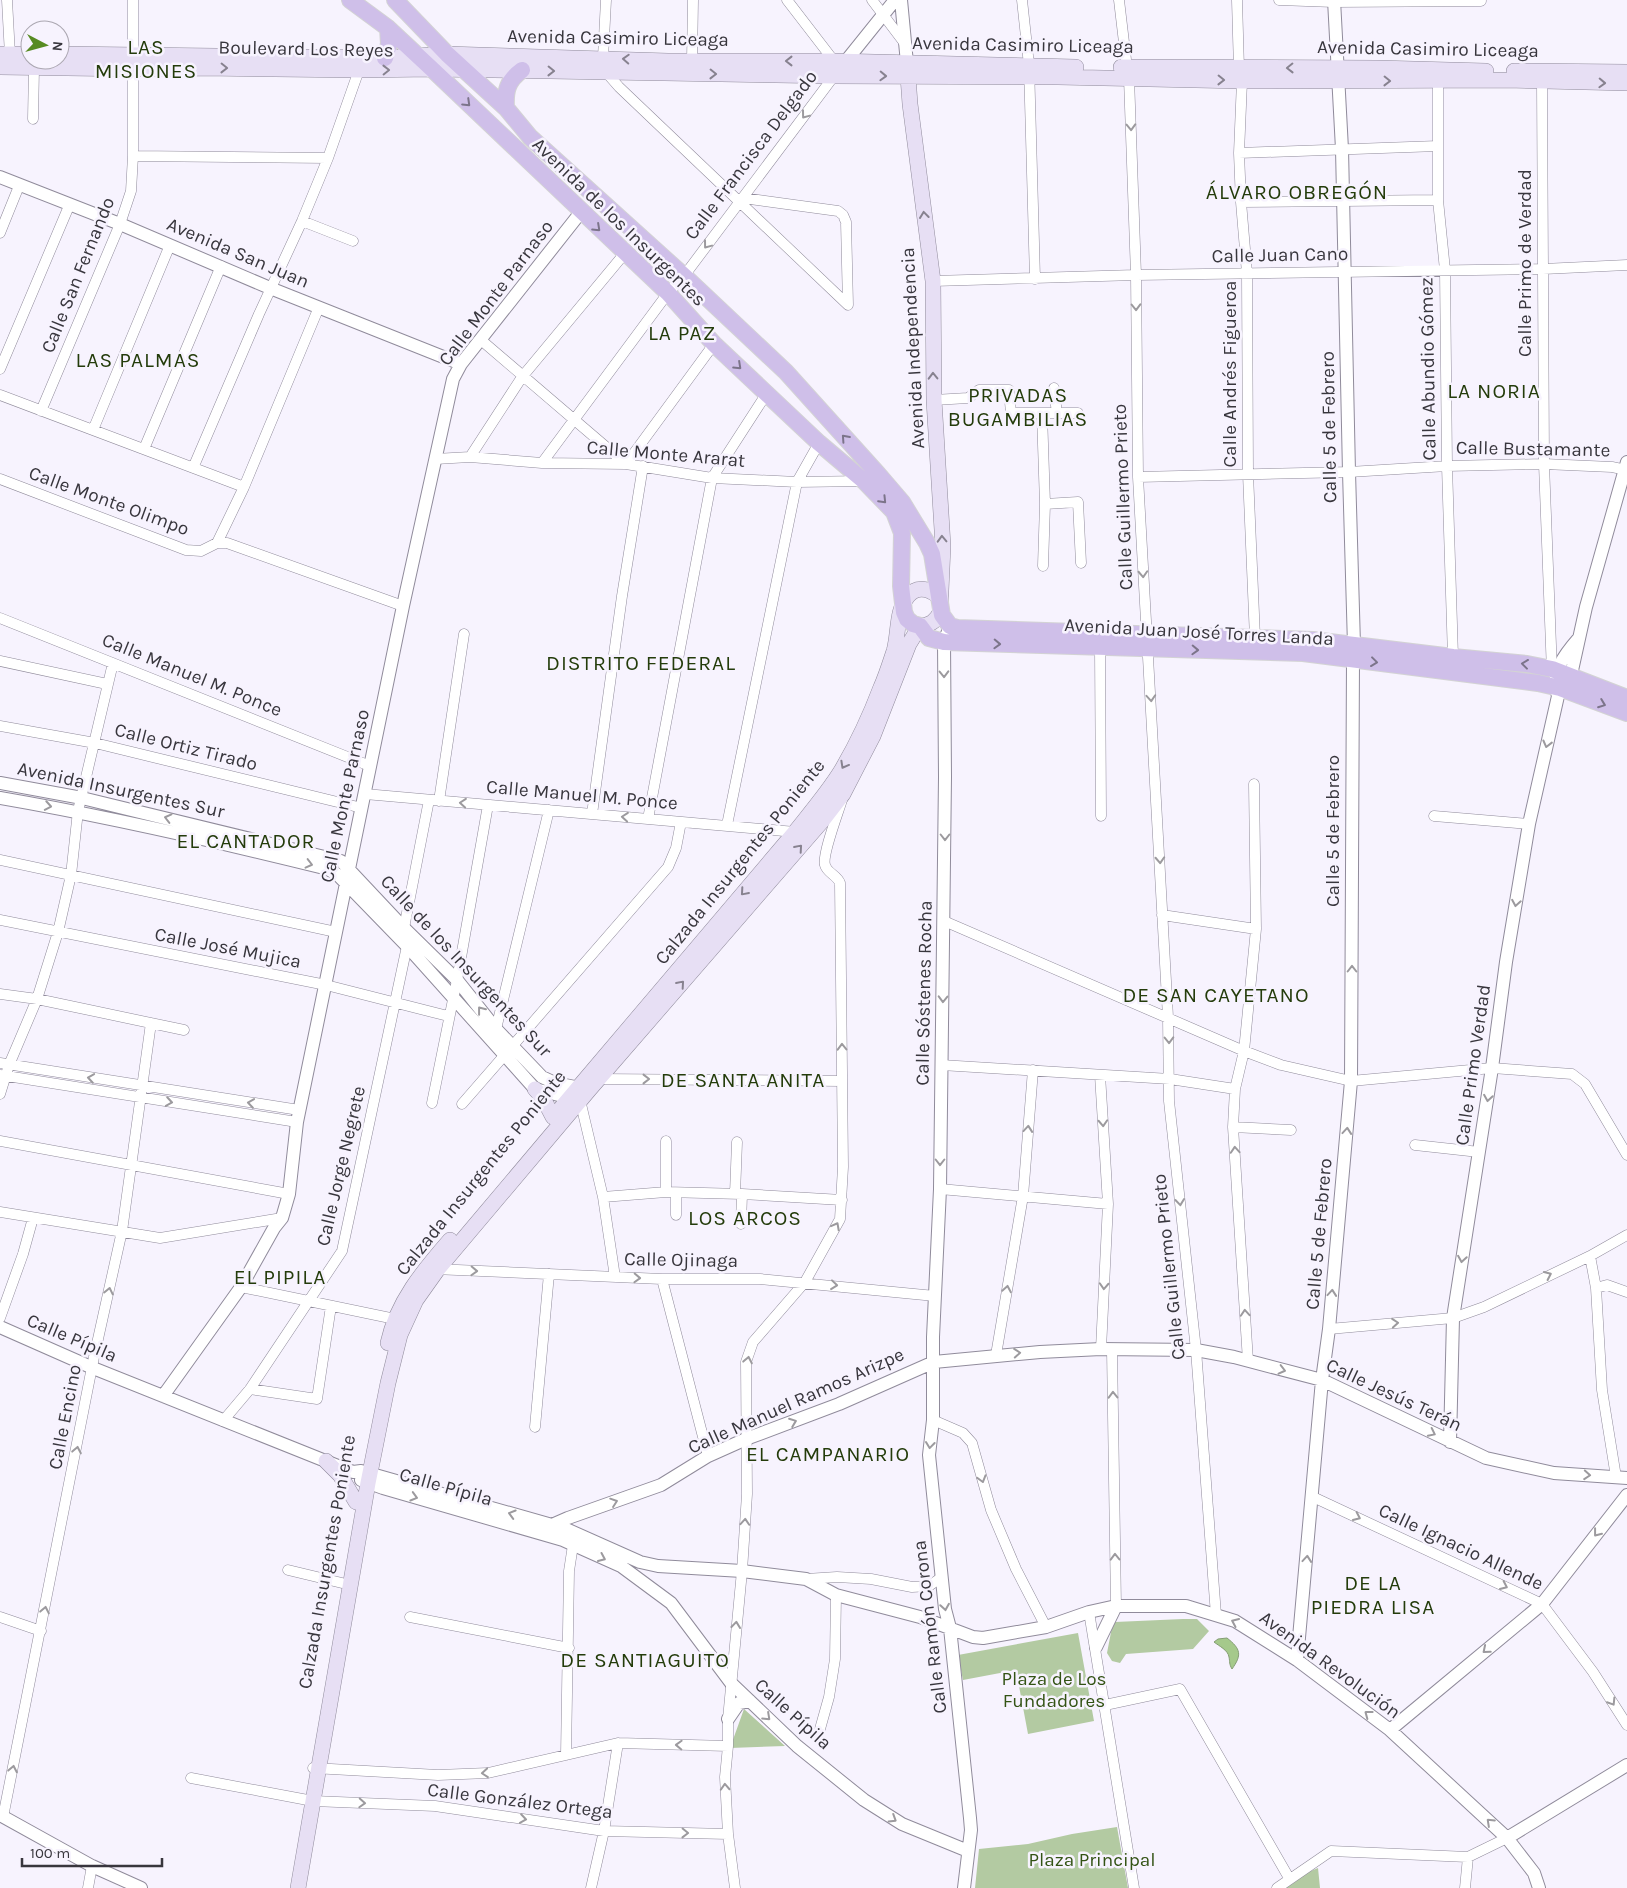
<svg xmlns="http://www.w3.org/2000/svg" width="1627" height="1888" font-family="Karla,sans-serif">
<rect width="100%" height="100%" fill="#f7f3fe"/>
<path fill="#b3caa2" d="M1183 1619H1197L1209 1631 1193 1649 1126 1654 1120 1663 1112 1661 1107 1653 1112 1627 1115 1622Z
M1078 1633 1094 1721 1028 1734 1016 1670 963 1680 958 1655Z
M744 1709 785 1746 730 1748Z
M1117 1827 1128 1888H975L979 1849 1028 1844 1072 1834Z
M1318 1868 1320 1888H1283L1294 1878Z"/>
<path fill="#a5c98b" stroke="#849d74" d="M1227 1638C1241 1649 1242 1655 1232 1669 1229 1664 1230 1662 1229 1657 1228 1650 1219 1646 1214 1642L1218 1639Z"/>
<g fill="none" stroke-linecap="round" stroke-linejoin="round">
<defs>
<path id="minor" d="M7 0 10 55
M606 0 603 58 605 71 619 87 848 305
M872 0 906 45
M1022 0 1029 65 1035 279
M1119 0 1127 68
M1237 0 1239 69
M1279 0 1334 2 1481 1
M692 61 693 0
M1129 78 1136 275 1138 477 1168 1017 1169 1101 1196 1350 1216 1615
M1242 81 1239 153 1241 202 1247 273 1248 474 1255 638
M1438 81V200L1445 270 1447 466 1453 657
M1542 81 1544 464 1552 672
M33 119 34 68
M1239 153 1438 146
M133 156 328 158
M743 198 838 211 843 215 846 222 848 305
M1241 202 1438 200
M302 221 353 241
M0 233 19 186
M933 281 1136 275 1543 269 1627 265
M481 340 626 464 714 344
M0 369 69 206
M1054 388 1057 414
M0 395 244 487
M934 400 968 398 979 390H1009L1011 413H1078
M41 411 120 224 131 191 133 156V0
M1042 414 1045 504 1043 566
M93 430 170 245
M144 449 221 266
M470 457 522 377 625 253
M435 459 470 457 542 463 626 464 712 478 797 482 864 481
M542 463 668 293 684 276 834 76V61L787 0
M193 468 259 314 302 221 328 158 359 70
M1138 477 1349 472 1447 466 1544 464 1612 467 1627 470
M0 479 186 550 201 551 217 543H227L403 606
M1045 504 1078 502 1081 563
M217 543 244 487 319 307
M0 618 370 766
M1100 647 1101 816
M0 661 107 684
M0 726 95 743 362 808
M365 794 795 832
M439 801 464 634
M592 814 622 596 643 466
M1434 816 1529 824
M648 819 712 478 767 393
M727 825 797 482 819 443
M0 860 336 932
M1162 915 1256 929
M0 920 326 985 448 1016
M944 921 1244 1051 1281 1065 1351 1081 1492 1068 1572 1074 1585 1084 1627 1155
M404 928 429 800
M0 994 37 999 184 1030
M496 1029 549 810
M0 1063 299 1110
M941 1065 1170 1079 1235 1089
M0 1075 297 1122
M1100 1075 1108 1204 1101 1349
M598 1079 842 1081
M0 1094 9 1065 37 999 58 932 71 875 78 811 113 663
M580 1100 603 1197 615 1277
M432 1103 457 980 488 805
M462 1104 668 867 676 848 681 822
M1233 1127 1291 1130
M0 1141 289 1194
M666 1141V1192
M1415 1145 1479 1152
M940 1189 1108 1204
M735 1194 737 1142
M603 1197 666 1192 742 1194 842 1200
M0 1212 160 1238 282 1218
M676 1215V1193
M741 1224 742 1194
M1590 1256 1596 1288 1602 1390 1616 1477
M434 1269 662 1279H760L935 1296
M662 1279 708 1456
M241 1287 395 1319
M1596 1288 1607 1285 1627 1292
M0 1318 23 1254 33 1218
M1329 1329 1453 1318 1484 1307 1590 1256 1627 1235
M1112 1350 1116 1606
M996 1355 1023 1196 1033 1070
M1248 1361 1233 1127 1235 1089 1244 1051 1256 929 1254 784
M250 1389 317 1399 331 1306
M933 1420 963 1433 972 1443 991 1510 1016 1569 1046 1627
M223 1421 250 1389 342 1251 407 946
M535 1427 549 1274
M1313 1497 1542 1604 1593 1672 1627 1725
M288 1570 342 1583
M806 1579 837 1577 871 1579 912 1587 929 1586 942 1577
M1089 1612 1134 1888
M0 1617 41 1631
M410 1617 569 1648
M1105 1705 1180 1689 1289 1878
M820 1729 829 1697 835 1659 836 1595
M566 1755 569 1571 573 1545
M313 1768 438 1775 488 1773 618 1743 728 1746
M191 1778 313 1801 435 1806 604 1831 728 1834
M3 1817 94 1357 122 1231 151 1023
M88 1888 92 1866
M591 1888 604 1831 618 1743
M735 1888 728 1834 725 1777 728 1746V1719L742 1571 747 1494 746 1362 753 1342 805 1282 840 1219 843 1167 840 883C837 875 827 873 825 865 822 855 838 813 842 800
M1277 1888 1331 1851 1468 1857 1507 1838
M1465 1888 1468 1857"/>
<path id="tertiary" d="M901 0 907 63
M842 66 895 0
M0 177 120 224 270 288 461 364
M950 626 944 642 945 777 940 1189 933 1337V1420L929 1455 945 1609 950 1628 970 1818 971 1830 964 1888
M1569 684 1586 607 1627 462
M0 783 82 798 341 861 404 928 457 980 496 1029 542 1077 555 1083 585 1089
M0 798C110 817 219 842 328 869L338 875 407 946 535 1089 578 1100
M0 1327 93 1368 353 1472 361 1471 566 1529 640 1562 658 1566 742 1571 806 1579 836 1595 920 1617 973 1637 983 1638 1046 1627 1089 1612 1116 1606H1186L1235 1621 1297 1660 1390 1730 1507 1838 1534 1873 1539 1888
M163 1396 241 1287 274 1228 282 1218 289 1194 297 1122 403 606 453 379 461 364 581 212
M1450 1442 1453 1318 1492 1068 1506 962 1529 824 1558 696C1550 673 1564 655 1579 638
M361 1480 383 1488 563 1540 621 1566 671 1603 731 1683 797 1746 864 1800 902 1824 968 1851
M536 1532 568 1518 661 1485 708 1456 746 1439 839 1404 934 1362 1040 1352 1101 1349 1196 1350 1234 1357 1322 1380 1486 1458 1554 1473 1627 1478
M1096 1647 1116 1606
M1297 1660 1322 1380 1329 1329 1351 1081 1353 660 1354 645 1349 472 1342 149 1334 0
M728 1719 739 1703 750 1701
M1390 1730 1542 1604 1627 1495
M0 1815 92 1866 141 1888
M1507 1838 1627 1765"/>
<path id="secondary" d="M0 54H30
M60 54 385 58 447 54 668 61H834L1076 67
M0 67 134 69 203 68 359 70 432 69 834 76 1058 77 1242 81 1507 80 1627 83
M1121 67 1378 68 1486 71
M1514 71 1627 72
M535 1089 543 1098 553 1117
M561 1108 795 832C811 812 828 792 841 771 857 744 870 716 881 687 886 676 890 663 894 651 899 634 896 610 908 596 917 585 929 589 938 596
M388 1343C397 1302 423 1271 450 1240
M326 1461 340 1475 356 1502
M298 1888 368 1483 388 1383 400 1335 416 1300 438 1269 589 1090 823 820 843 794 873 736 909 644 920 626C930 625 935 622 940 613L943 546 934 400 933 281 910 104 907 63"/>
<path id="primary" d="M350 0 388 28 432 69 668 293 714 344 819 443 864 481 894 512 902 533 901 586 904 612 907 619 913 624 920 626 929 638 944 642 1303 653 1538 683 1560 688 1627 713
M395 0 447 54 506 108 530 137 684 276 786 372 878 474 902 502 927 543 932 554 942 615 950 626 957 628 1313 640 1453 657 1527 664 1552 669 1627 698
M385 58 389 44 388 28
M506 108C505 91 507 81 522 70"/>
</defs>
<use href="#minor" stroke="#908b9b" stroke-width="11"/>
<use href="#tertiary" stroke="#908b9b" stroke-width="14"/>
<use href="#secondary" stroke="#908b9b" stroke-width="16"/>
<use href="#primary" stroke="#d3d3d4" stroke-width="18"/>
<use href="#minor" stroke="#fff" stroke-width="10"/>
<use href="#tertiary" stroke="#fff" stroke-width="12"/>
<use href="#secondary" stroke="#e7dff4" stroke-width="15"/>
<use href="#primary" stroke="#cfbfe9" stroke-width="16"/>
</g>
<defs><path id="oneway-chevron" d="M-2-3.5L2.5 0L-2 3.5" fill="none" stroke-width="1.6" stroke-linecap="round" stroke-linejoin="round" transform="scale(1.25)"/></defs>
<g stroke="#87828f">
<use href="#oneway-chevron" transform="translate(626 59) rotate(-177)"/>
<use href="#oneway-chevron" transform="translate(789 61) rotate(180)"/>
<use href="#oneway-chevron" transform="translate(224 68) rotate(1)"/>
<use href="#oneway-chevron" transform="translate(1290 68) rotate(179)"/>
<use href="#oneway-chevron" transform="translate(386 70) rotate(-1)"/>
<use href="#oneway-chevron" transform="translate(551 71) rotate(1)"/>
<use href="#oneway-chevron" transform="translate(713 74) rotate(1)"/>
<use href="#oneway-chevron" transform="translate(883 76) rotate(2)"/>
<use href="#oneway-chevron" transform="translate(1221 80) rotate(1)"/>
<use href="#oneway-chevron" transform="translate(1387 81) rotate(1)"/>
<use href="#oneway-chevron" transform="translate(1602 83) rotate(2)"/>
<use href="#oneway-chevron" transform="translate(924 215) rotate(-97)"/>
<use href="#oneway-chevron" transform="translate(933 376) rotate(-91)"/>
<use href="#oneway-chevron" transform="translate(942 539) rotate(-92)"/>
<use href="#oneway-chevron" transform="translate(844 765) rotate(119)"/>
<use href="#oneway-chevron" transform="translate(799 848) rotate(-49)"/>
<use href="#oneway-chevron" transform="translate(744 892) rotate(131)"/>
<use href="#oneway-chevron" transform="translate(681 984) rotate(-49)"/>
</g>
<g stroke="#7c748a">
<use href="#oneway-chevron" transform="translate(467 103) rotate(44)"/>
<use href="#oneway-chevron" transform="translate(597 228) rotate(43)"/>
<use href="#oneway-chevron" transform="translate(738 366) rotate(43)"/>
<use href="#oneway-chevron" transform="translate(845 438) rotate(-132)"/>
<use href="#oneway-chevron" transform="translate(883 500) rotate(46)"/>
<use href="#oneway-chevron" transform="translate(997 644) rotate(2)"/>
<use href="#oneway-chevron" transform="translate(1195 650) rotate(2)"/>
<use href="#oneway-chevron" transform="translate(1374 662) rotate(7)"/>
<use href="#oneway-chevron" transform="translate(1525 664) rotate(-173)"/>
<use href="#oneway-chevron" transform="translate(1602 704) rotate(21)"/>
</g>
<g stroke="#9c9a9e">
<use href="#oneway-chevron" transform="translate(805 115) rotate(127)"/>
<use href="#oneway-chevron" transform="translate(1131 127) rotate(88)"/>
<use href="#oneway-chevron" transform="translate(707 245) rotate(127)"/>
<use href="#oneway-chevron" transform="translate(1136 307) rotate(89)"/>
<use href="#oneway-chevron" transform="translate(1143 574) rotate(87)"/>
<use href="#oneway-chevron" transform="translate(944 674) rotate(89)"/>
<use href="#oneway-chevron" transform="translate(1151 698) rotate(86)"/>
<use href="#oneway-chevron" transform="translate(1547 744) rotate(104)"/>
<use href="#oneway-chevron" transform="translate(463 803) rotate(-175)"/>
<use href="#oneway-chevron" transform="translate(48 806) rotate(10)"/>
<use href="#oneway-chevron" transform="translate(625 817) rotate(-175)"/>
<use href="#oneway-chevron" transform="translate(168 818) rotate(-166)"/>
<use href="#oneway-chevron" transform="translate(945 837) rotate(90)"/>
<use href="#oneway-chevron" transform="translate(1160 860) rotate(87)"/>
<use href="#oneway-chevron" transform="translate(309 864) rotate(14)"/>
<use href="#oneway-chevron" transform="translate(1516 903) rotate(100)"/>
<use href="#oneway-chevron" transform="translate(1352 969) rotate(-90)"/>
<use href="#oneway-chevron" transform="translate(943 999) rotate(91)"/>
<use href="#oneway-chevron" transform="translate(481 1010) rotate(-128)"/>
<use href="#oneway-chevron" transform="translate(1169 1040) rotate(89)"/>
<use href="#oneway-chevron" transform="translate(842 1047) rotate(-91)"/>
<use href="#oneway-chevron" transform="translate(91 1078) rotate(-171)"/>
<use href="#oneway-chevron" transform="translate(646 1079)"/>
<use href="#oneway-chevron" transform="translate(1488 1098) rotate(99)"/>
<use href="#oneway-chevron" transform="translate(169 1102) rotate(9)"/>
<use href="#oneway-chevron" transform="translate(251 1103) rotate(-172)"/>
<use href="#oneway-chevron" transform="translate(1103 1123) rotate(87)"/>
<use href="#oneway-chevron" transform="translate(1028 1129) rotate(-85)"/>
<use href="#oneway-chevron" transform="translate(1347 1131) rotate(-85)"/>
<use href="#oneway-chevron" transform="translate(1235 1150) rotate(-94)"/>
<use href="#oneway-chevron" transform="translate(940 1162) rotate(90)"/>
<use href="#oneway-chevron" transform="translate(1180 1202) rotate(84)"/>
<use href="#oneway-chevron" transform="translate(836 1226) rotate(-62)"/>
<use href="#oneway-chevron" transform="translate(1462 1259) rotate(99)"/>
<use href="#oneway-chevron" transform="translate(474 1271) rotate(2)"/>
<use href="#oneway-chevron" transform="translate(1548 1275) rotate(-25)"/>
<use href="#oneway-chevron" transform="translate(637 1278) rotate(2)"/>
<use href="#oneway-chevron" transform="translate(834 1285) rotate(6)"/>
<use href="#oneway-chevron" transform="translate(1104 1286) rotate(93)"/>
<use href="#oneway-chevron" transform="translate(1007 1289) rotate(-80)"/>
<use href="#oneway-chevron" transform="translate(109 1291) rotate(-78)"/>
<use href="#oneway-chevron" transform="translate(1332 1293) rotate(-85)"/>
<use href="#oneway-chevron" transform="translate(1245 1313) rotate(-94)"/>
<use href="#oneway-chevron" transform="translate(1395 1323) rotate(-5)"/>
<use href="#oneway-chevron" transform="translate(1017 1353) rotate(-4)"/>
<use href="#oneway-chevron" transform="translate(748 1360) rotate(-79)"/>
<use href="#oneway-chevron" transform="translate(1282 1370) rotate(14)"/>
<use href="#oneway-chevron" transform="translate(1113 1395) rotate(-91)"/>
<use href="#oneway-chevron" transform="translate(793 1422) rotate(-21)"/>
<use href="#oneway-chevron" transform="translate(1432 1433) rotate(26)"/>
<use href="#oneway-chevron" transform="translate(930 1445) rotate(97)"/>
<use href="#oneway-chevron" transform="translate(77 1450) rotate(-79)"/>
<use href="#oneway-chevron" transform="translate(1587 1475) rotate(4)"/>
<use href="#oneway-chevron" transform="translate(982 1479) rotate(74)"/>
<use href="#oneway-chevron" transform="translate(414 1497) rotate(16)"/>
<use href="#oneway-chevron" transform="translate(614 1502) rotate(-19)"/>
<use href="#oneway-chevron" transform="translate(512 1514) rotate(-164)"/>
<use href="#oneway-chevron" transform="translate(1357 1517) rotate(25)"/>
<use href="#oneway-chevron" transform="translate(745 1522) rotate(-86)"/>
<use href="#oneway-chevron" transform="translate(1597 1533) rotate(128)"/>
<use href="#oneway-chevron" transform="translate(1115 1557) rotate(-91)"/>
<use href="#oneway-chevron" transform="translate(602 1558) rotate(24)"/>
<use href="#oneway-chevron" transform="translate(1307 1559) rotate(-85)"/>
<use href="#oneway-chevron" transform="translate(1504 1586) rotate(25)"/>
<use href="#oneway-chevron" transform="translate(945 1607) rotate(81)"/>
<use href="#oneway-chevron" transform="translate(45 1610) rotate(-79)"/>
<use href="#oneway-chevron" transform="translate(1235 1622) rotate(-156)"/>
<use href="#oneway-chevron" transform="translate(736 1625) rotate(-84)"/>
<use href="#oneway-chevron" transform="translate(1486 1650) rotate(140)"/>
<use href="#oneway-chevron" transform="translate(1612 1702) rotate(58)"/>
<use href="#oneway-chevron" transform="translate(1368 1714) rotate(-143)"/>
<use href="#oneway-chevron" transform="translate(767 1717) rotate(43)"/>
<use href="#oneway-chevron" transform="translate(679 1745) rotate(-178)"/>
<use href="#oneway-chevron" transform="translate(13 1769) rotate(-79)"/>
<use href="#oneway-chevron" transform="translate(485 1773) rotate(175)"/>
<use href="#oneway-chevron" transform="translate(725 1787) rotate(-93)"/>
<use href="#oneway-chevron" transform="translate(362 1803) rotate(3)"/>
<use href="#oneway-chevron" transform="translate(523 1819) rotate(8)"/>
<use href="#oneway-chevron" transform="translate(893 1819) rotate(32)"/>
<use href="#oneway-chevron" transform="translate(1490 1822) rotate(-137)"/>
<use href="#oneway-chevron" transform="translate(685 1833) rotate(1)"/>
</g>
<g text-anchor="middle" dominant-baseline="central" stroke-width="5" stroke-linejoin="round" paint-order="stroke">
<g font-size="19" fill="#38363d" stroke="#f7f3fe">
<text transform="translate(618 38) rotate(1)">Avenida Casimiro Liceaga</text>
<text transform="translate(1023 45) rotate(1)">Avenida Casimiro Liceaga</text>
<text transform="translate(306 49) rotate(1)">Boulevard Los Reyes</text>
<text transform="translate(1428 49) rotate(1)">Avenida Casimiro Liceaga</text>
<text transform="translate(751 155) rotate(-53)">Calle Francisca Delgado</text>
<text transform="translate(619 222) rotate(44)">Avenida de los Insurgentes</text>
<text transform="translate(238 253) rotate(23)">Avenida San Juan</text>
<text transform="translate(1280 255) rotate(-1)">Calle Juan Cano</text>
<text transform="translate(1525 263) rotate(-90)">Calle Primo de Verdad</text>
<text transform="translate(78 275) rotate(-68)">Calle San Fernando</text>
<text transform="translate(496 293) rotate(-53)">Calle Monte Parnaso</text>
<text transform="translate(913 348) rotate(-93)">Avenida Independencia</text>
<text transform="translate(1428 369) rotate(-91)">Calle Abundio Gómez</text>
<text transform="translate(1230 374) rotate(-90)">Calle Andrés Figueroa</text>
<text transform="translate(1329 427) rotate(-91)">Calle 5 de Febrero</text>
<text transform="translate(1533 449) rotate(1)">Calle Bustamante</text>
<text transform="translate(666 454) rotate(5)">Calle Monte Ararat</text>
<text transform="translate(1123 497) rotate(-92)">Calle Guillermo Prieto</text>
<text transform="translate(109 501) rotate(20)">Calle Monte Olimpo</text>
<text transform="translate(1199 632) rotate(3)">Avenida Juan José Torres Landa</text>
<text transform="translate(192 675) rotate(22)">Calle Manuel M. Ponce</text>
<text transform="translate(186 747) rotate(14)">Calle Ortiz Tirado</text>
<text transform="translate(121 790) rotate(12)">Avenida Insurgentes Sur</text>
<text transform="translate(582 795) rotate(5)">Calle Manuel M. Ponce</text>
<text transform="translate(345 796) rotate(-78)">Calle Monte Parnaso</text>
<text transform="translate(1333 831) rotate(-90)">Calle 5 de Febrero</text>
<text transform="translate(740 862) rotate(-51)">Calzada Insurgentes Poniente</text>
<text transform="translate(228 948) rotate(11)">Calle José Mujica</text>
<text transform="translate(466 966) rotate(47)">Calle de los Insurgentes Sur</text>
<text transform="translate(924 993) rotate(-89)">Calle Sóstenes Rocha</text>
<text transform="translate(1473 1065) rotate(-82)">Calle Primo Verdad</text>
<text transform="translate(341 1166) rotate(-77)">Calle Jorge Negrete</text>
<text transform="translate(481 1173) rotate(-51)">Calzada Insurgentes Poniente</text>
<text transform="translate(1319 1234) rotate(-85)">Calle 5 de Febrero</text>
<text transform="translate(681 1260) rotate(1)">Calle Ojinaga</text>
<text transform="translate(1169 1267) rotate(-96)">Calle Guillermo Prieto</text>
<text transform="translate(72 1338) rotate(23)">Calle Pípila</text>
<text transform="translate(1394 1395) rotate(25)">Calle Jesús Terán</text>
<text transform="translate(796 1401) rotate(-24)">Calle Manuel Ramos Arizpe</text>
<text transform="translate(65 1417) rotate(-79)">Calle Encino</text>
<text transform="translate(446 1487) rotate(16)">Calle Pípila</text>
<text transform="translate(1461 1547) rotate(25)">Calle Ignacio Allende</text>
<text transform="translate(327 1562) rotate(-80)">Calzada Insurgentes Poniente</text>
<text transform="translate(930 1627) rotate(-97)">Calle Ramón Corona</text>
<text transform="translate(1330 1665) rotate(36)">Avenida Revolución</text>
<text transform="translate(793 1714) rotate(42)">Calle Pípila</text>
<text transform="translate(520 1801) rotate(7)">Calle González Ortega</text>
</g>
<g font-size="19" fill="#335314" stroke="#f7f3fe">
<text x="1054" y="1679">Plaza de Los<tspan x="1054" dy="22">Fundadores</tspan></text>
<text x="1092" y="1860">Plaza Principal</text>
</g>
<g font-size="21" letter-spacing="1" fill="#243c0b" stroke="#f7f3fe">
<text x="146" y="47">LAS<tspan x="146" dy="24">MISIONES</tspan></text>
<text x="1297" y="192">ÁLVARO OBREGÓN</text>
<text x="682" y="333">LA PAZ</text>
<text x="138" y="360">LAS PALMAS</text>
<text x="1494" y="391">LA NORIA</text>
<text x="1018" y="395">PRIVADAS<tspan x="1018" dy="24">BUGAMBILIAS</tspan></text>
<text x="641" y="663">DISTRITO FEDERAL</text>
<text x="246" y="841">EL CANTADOR</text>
<text x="1216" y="995">DE SAN CAYETANO</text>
<text x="743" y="1080">DE SANTA ANITA</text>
<text x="745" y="1218">LOS ARCOS</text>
<text x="280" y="1277">EL PIPILA</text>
<text x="828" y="1454">EL CAMPANARIO</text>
<text x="1373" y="1583">DE LA<tspan x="1373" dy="24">PIEDRA LISA</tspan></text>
<text x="645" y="1660">DE SANTIAGUITO</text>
</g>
</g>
<g transform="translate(45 45) rotate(96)"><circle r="24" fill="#f7f3fe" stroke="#aba7b1"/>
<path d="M0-4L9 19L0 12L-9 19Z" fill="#578b22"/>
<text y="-8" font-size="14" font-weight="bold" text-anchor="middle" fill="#38363d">N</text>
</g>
<path d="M22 1858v8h140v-8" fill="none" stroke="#38363d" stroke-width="2.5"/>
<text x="30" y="1858" font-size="15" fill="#38363d" stroke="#f7f3fe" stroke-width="4" paint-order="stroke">100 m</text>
</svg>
